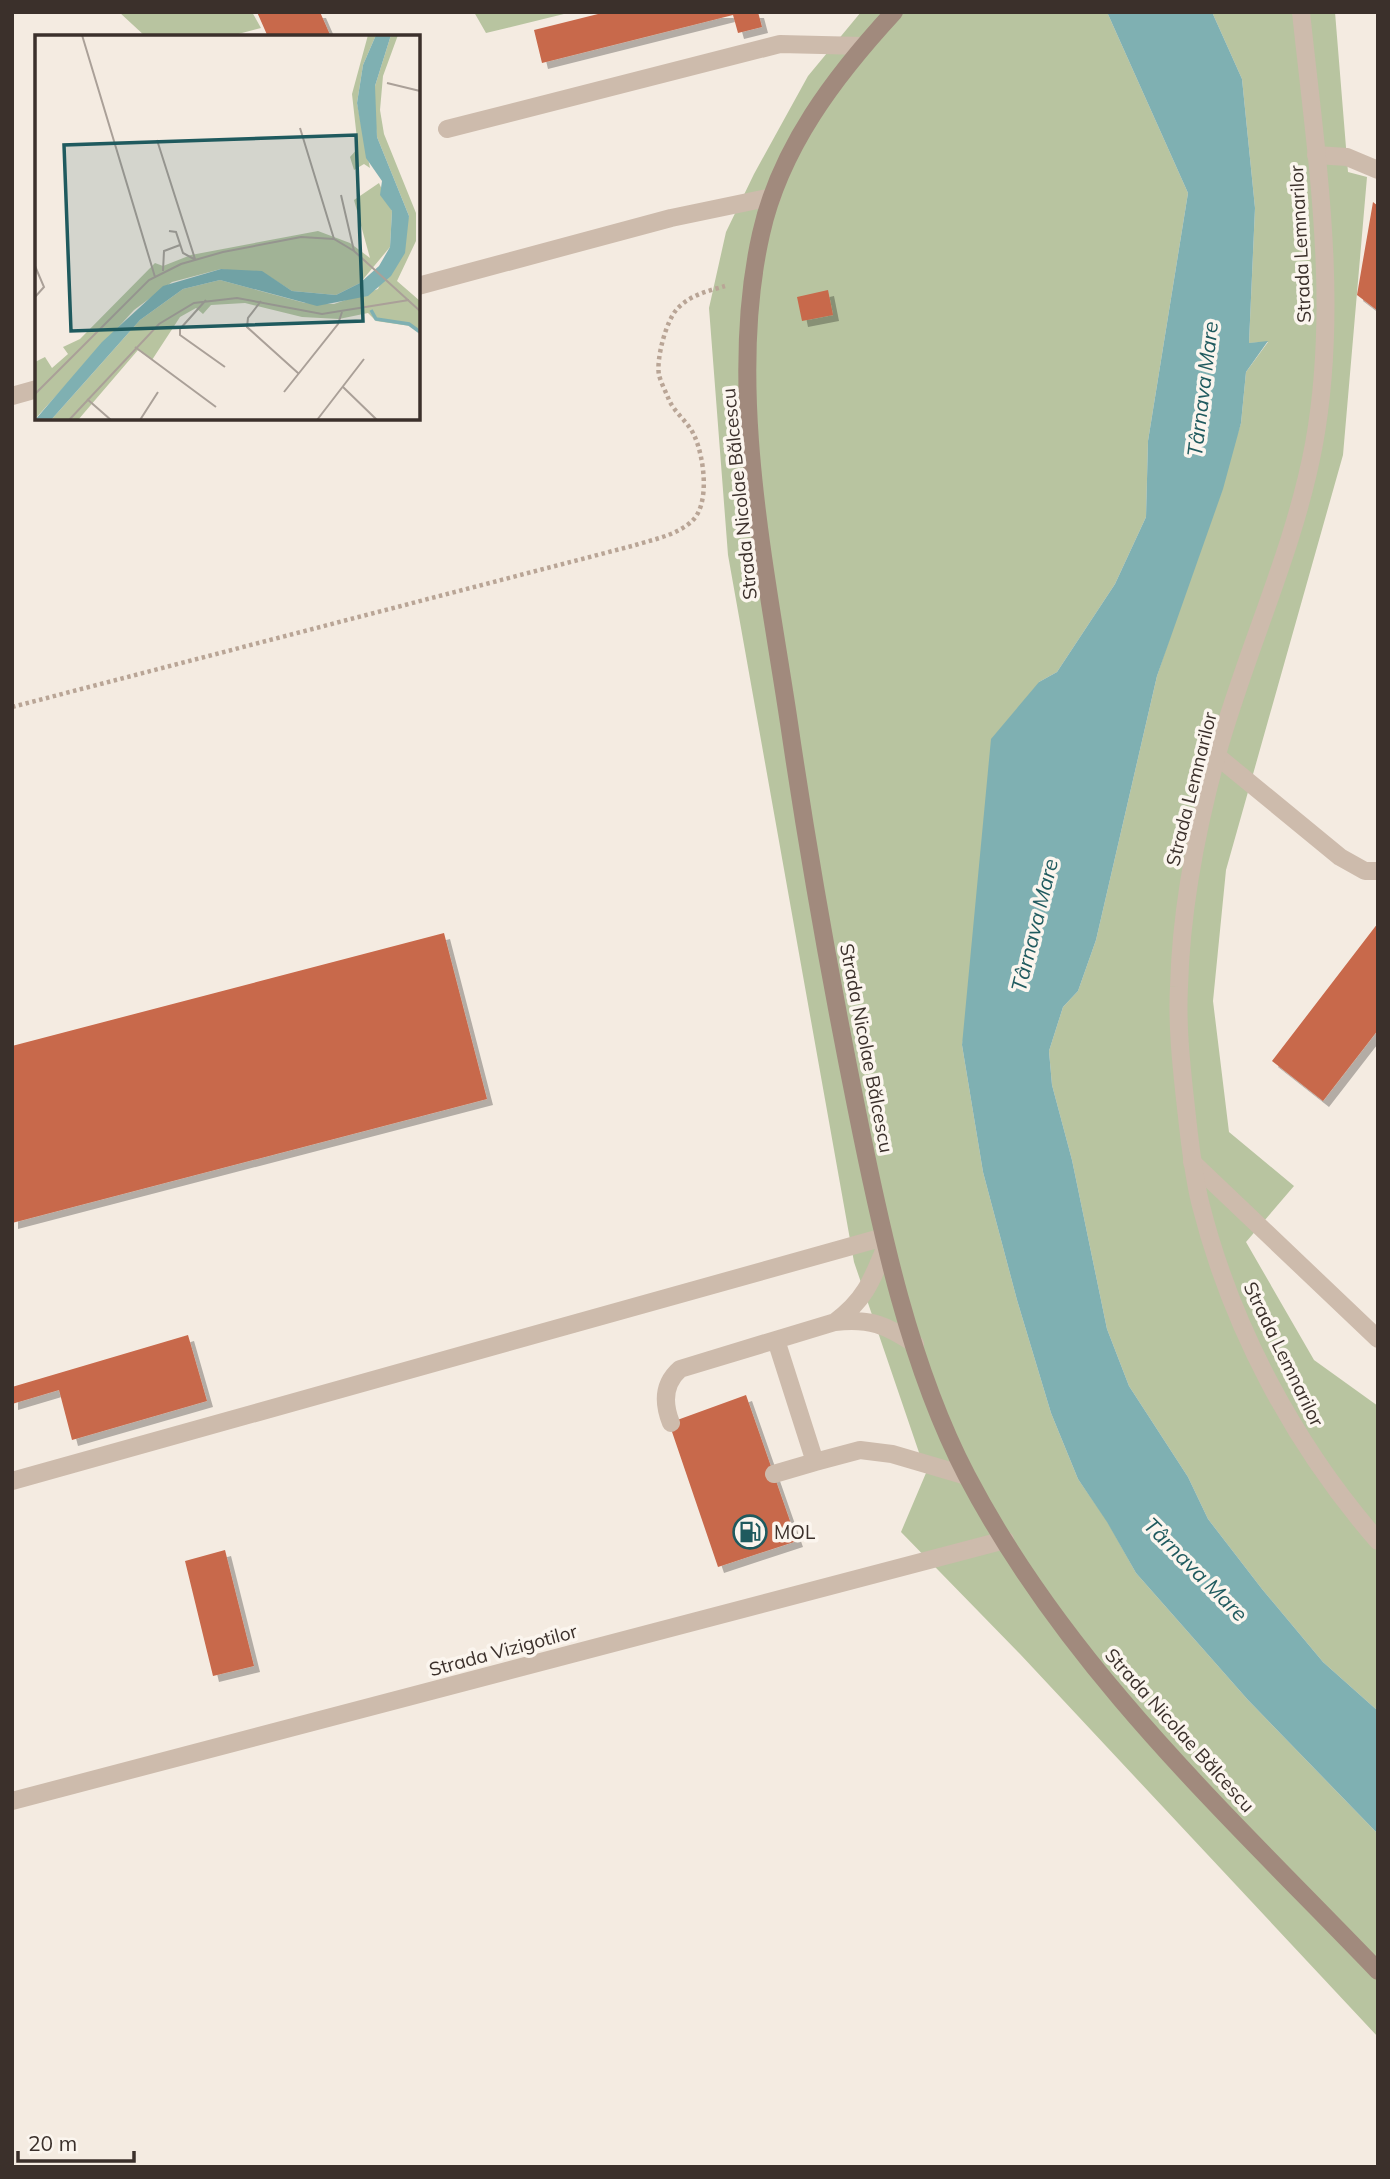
<svg xmlns="http://www.w3.org/2000/svg" width="1390" height="2179" font-family="Mulish,sans-serif">
<defs>
<filter id="shadow"><feDropShadow dx="6" dy="6" stdDeviation="0" flood-color="#0004"/></filter>
</defs>
<rect width="100%" height="100%" fill="#f4ebe1"/>
<path fill="#b8c4a0" d="M119 12H252L261 28 227 37H146Z
M474 12H572L486 33Z
M861 12H1107L1188 193 1148 441 1146 517 1115 584 1057 672 1039 682 962 1045 983 1172 1017 1300 1051 1413 1078 1479 1107 1521 1136 1573 1248 1700 1378 1834V2037L1020 1654 901 1532 926 1473 854 1262 728 555 709 308 726 232 754 174 808 76Z
M1212 12H1335L1348 172 1367 177 1343 455 1226 870 1213 1001 1229 1132 1294 1186 1246 1242 1314 1360 1378 1406V1711L1323 1662 1262 1589 1208 1519 1188 1477 1129 1386 1107 1329 1072 1160 1052 1085 1049 1051 1063 1007 1078 991 1096 940 1157 676 1241 423 1246 372 1268 342 1249 343 1255 208 1242 79Z"/>
<path fill="#7fb0b2" d="M1107 12H1212L1242 79 1255 208 1249 343 1268 341 1246 372 1241 423 1223 489 1157 676 1096 940 1078 991 1063 1007 1049 1051 1052 1085 1072 1160 1107 1329 1129 1386 1188 1477 1208 1519 1262 1589 1323 1662 1378 1711V1834L1248 1700 1136 1573 1107 1522 1078 1479 1051 1413 1017 1300 983 1172 962 1045 991 739 1039 682 1057 672 1115 584 1146 517 1148 441 1188 193Z"/>
<path fill="#c8694b" filter="url(#shadow)" d="M257 12H320L331 37H268Z
M606 12H758L762 27 738 33 733 15 542 63 534 30Z
M1373 202 1378 206V311L1357 295Z
M828 290 833 315 802 321 797 297Z
M1378 923V1030L1323 1101 1272 1061Z
M444 933 487 1099 12 1223V1046Z
M188 1335 207 1401 72 1440 59 1390 12 1404V1387Z
M746 1395 797 1541 718 1567 669 1423Z
M225 1550 254 1666 213 1676 185 1561Z"/>
<g fill="none" stroke-linecap="round" stroke-linejoin="round">
<path stroke="#b9a596" stroke-width="4.5" stroke-dasharray="3.5 3.5" stroke-linecap="butt" d="M12 707 632 546C651 540 675 536 691 522 711 505 704 456 694 435 688 422 675 413 669 400 666 392 661 383 659 375 656 359 666 321 677 309 690 295 708 291 725 286"/>
<path stroke="#cdbbac" stroke-width="18" d="M447 129 780 44 863 46
M1316 155 1347 157 1378 170
M418 286 671 218 772 197
M12 396 37 389
M1217 756 1340 857 1365 871H1378
M1192 1162 1378 1339
M835 1322C870 1318 886 1325 915 1344
M776 1340 815 1462 860 1450 892 1454 967 1476
M671 1423C663 1403 663 1384 680 1369L835 1322C865 1300 872 1280 886 1246
M774 1474 815 1462
M12 1481 884 1237"/>
<path stroke="#cdbbac" stroke-width="18" d="M1301 12C1316 155 1340 301 1314 444 1294 552 1245 652 1216 758 1196 832 1181 910 1179 987 1177 1024 1181 1062 1185 1099 1189 1134 1192 1169 1200 1202 1231 1326 1294 1445 1378 1541
M12 1801 1005 1540"/>
<path stroke="#a18a7d" stroke-width="18" d="M894 12C835 76 780 148 761 234 726 388 766 569 789 723 808 853 831 982 857 1111 881 1231 910 1367 967 1476 1068 1669 1229 1816 1378 1971"/>
</g>
<defs>
<symbol id="fuel-ring" viewBox="-11 -11 22 22"><circle r="9.5" fill="#fbf5ee" stroke="#1f5a5e" stroke-width="1.5"/><path d="M-5.5-6h7V0h2V4h1.3V-2.5L3-4.5l.8-.8L6-3V5H2.5V1h-1V6h-7ZM-4.2-4.7v3.2H.2V-4.7Z" fill="#1f5a5e"/></symbol>
</defs>
<g fill-rule="evenodd">
<use href="#fuel-ring" x="731" y="1513" width="38" height="38"/>
</g>
<g text-anchor="middle" dominant-baseline="central" stroke-width="7" stroke-linejoin="round" paint-order="stroke">
<g font-size="19" fill="#3b302b" stroke="#fbf5ee">
<text transform="translate(1300 244) rotate(-93)">Strada Lemnarilor</text>
<text transform="translate(739 494) rotate(-96)">Strada Nicolae Bălcescu</text>
<text transform="translate(1191 789) rotate(-76)">Strada Lemnarilor</text>
<text transform="translate(867 1048) rotate(79)">Strada Nicolae Bălcescu</text>
<text transform="translate(1284 1354) rotate(64)">Strada Lemnarilor</text>
<text transform="translate(503 1650) rotate(-15)">Strada Vizigotilor</text>
<text transform="translate(1180 1730) rotate(48)">Strada Nicolae Bălcescu</text>
</g>
<g font-size="19" fill="#3b302b" stroke="#fbf5ee" text-anchor="start">
<text x="774" y="1532">MOL</text>
</g>
<g font-size="21" font-style="italic" fill="#1f5a5e" stroke="#fbf5ee">
<text transform="translate(1202 389) rotate(-83)">Târnava Mare</text>
<text transform="translate(1034 925) rotate(-76)">Târnava Mare</text>
<text transform="translate(1196 1569) rotate(45)">Târnava Mare</text>
</g>
</g>
<g transform="translate(35 35)">
<rect width="385" height="385" fill="#f4ebe1"/>
<path d="M333 0H341L328 30 322 68 335 133 329 129 319 135 315 122 323 113 317 59ZM356 0H363L348 41 345 75 349 99 381 178V206L362 246 385 266V298L375 291 341 286 333 278 304 284 267 282 210 268 176 270 168 279 161 273 145 282 117 325 103 315 43 385H16L105 285 148 254 185 245 270 268 299 269 343 254 374 181 342 102 340 84V51ZM344 148 357 176 355 212 325 248 301 260 257 256 235 242 186 234 137 247 99 275 0 384V327L10 322 17 333 33 319 28 312 45 304 120 228 128 231 156 220 283 196 315 208 335 223 319 165Z" fill="#b8c4a0"/>
<path d="M341 0H356L340 51 342 102 374 181 370 218 356 241 333 261 282 271 185 245 148 254 105 285 16 385H0L67 307 128 251 186 234 227 236 257 256 301 260 325 248 344 231 355 212 357 176 345 160 347 146 331 123 322 68 328 30Z" fill="#7fb0b2"/>
<path fill="none" stroke="#7fb0b2" stroke-width="3.5" d="M336 275 341 284 374 289 385 297"/>
<path fill="none" stroke="#aaa098" stroke-width="2" d="M47 0 120 242M352 48 385 56M265 93 299 204M122 105 160 224M306 160 319 216M134 196 141 197 148 218 159 224M0 231 9 252 0 262M128 236 129 216 145 210M171 265 145 294V300L190 332M226 266 213 283 212 292 263 338M100 312 181 372M308 352 342 385M249 357 303 289 307 277M0 359 114 245 146 229 188 217 266 202 299 204 319 216 385 276M52 364 76 385M34 385 124 289 159 268 202 263 287 279 374 265M105 385 123 357M282 385 329 324"/>
<path fill="#1f5a5e" fill-opacity="0.15" stroke="#1f5a5e" stroke-width="3.5" d="M321 100 328 286 36 296 29 110Z"/>
<rect width="385" height="385" fill="none" stroke="#3b302b" stroke-width="3.5"/>
</g>
<rect width="1390" height="2179" fill="none" stroke="#3b302b" stroke-width="28"/>
<path d="M18 2151v10h116v-10" fill="none" stroke="#3b302b" stroke-width="3.5"/>
<text x="28" y="2151" font-size="21" fill="#3b302b" stroke="#fbf5ee" stroke-width="5" paint-order="stroke">20 m</text>
</svg>
